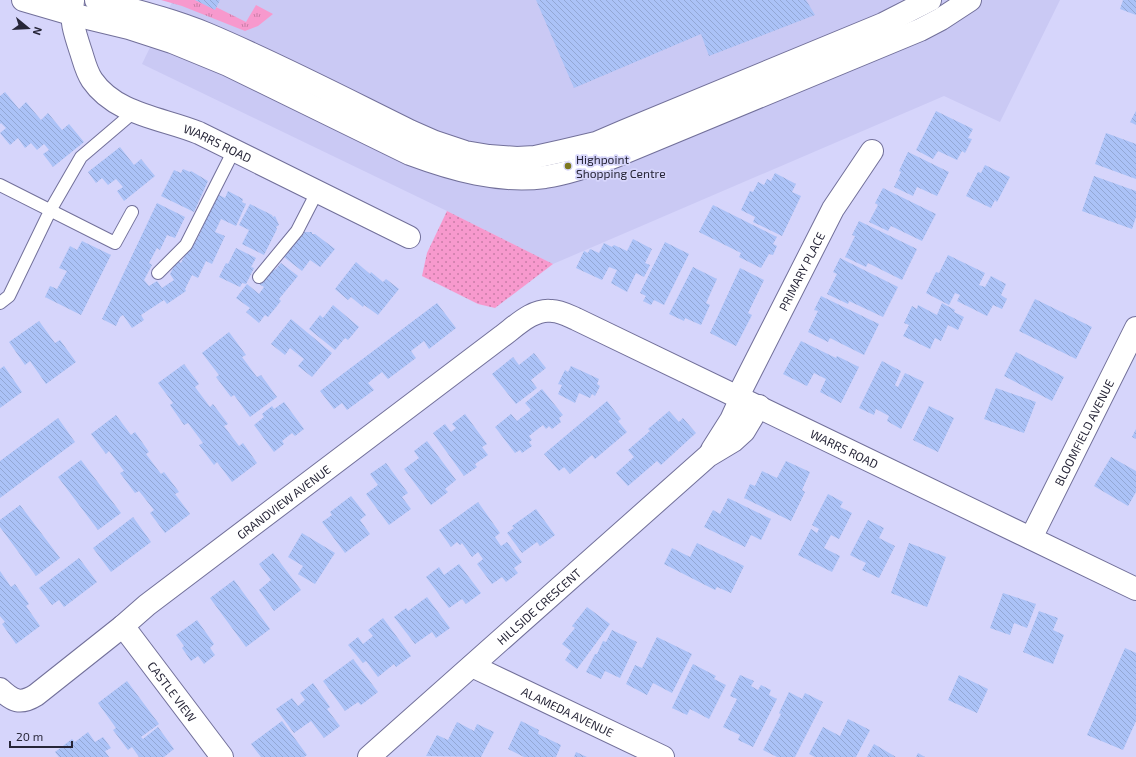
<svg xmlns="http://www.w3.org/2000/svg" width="1136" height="757" font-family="'Exo 2',sans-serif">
<defs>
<pattern id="grass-tufts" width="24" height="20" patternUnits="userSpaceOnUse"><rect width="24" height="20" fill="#f799cd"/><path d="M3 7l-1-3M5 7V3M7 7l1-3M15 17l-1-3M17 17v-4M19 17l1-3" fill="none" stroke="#c87da7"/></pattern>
<pattern id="park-dots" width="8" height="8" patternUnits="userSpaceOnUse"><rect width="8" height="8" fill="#f799cd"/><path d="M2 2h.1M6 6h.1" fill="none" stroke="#c87da7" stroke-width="1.8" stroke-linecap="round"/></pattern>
<pattern id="building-back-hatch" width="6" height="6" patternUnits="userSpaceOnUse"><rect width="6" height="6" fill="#abc2f7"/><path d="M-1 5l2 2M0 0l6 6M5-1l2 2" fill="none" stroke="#93a7d4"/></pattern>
</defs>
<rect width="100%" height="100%" fill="#d6d5fb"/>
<path fill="#cac9f4" d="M173 0H1060L1000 122 944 96 553 264 447 211 142 64Z"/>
<path fill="url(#grass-tufts)" d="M161 0H195L216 7 246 22 256 5 273 14 258 26 245 31 182 6Z"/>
<path fill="url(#park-dots)" d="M447 211 553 264 495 308 478 304 422 276 427 253Z"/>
<path fill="url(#building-back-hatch)" d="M195 0H220L215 10Z
M536 0H806L815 15 709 56 701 34 574 88Z
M1123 0H1136V15L1120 9Z
M5 92 19 109 26 102 41 120 48 113 62 130 69 124 84 142 53 167 43 154 49 150 44 144 37 150 31 143 25 148 18 138 10 145 0 133 6 128 1 123 0 124V96Z
M936 111 973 129 968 138 972 139 965 153 962 151 957 160 938 151 933 159 916 150Z
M1136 111V125L1130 122Z
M1106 133 1136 144V179L1095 164Z
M120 147 134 165 141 159 155 176 124 201 117 191 123 187 116 179 108 185 102 178 96 183 88 172Z
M908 152 949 172 937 196 917 187 913 196 894 187 901 172 899 171Z
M985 165 1010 177 997 202 995 200 991 208 966 196 978 172 981 173Z
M183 169 190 172 191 171 208 181 194 212 161 196 174 170 181 173Z
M775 173 796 184 792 192 801 196 782 236 753 222 755 217 741 210 750 191 753 192 758 182 764 185 767 179 771 181Z
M1094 176 1136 191V217L1132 229 1082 211Z
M883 188 936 214 922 241 891 226 888 231 869 222 878 205 875 203Z
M228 191 243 199 242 202 246 204 236 226 221 219 215 232 225 236 212 264 206 261 198 278 192 275 185 289 186 291 167 304 164 300 141 315 144 320 132 328 123 315 120 317 116 326 102 319 157 203 185 217 175 238 167 235 160 250 157 248 149 263 152 265 144 280 149 286 157 281 162 288 174 280 170 274 177 260 181 263 192 241 195 243 202 229 198 227 215 193 225 198Z
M250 204 272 215 273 217 275 216 279 225 276 227 277 229 264 255 242 244 249 230 239 225Z
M713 205 777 237 773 244 777 246 773 255 769 254 761 268 739 257 741 253 699 232Z
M859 221 917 249 902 280 868 263 866 267 845 257 855 236 852 235Z
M304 232H312V234H315L335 249 320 267 310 260 302 271 284 257 302 234H304Z
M633 239 652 249 645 263 650 265 644 277 636 273 627 292 611 283 617 270 609 267 602 280 576 268 584 251 588 253 590 249 599 253 604 243 612 247 614 245 627 251Z
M82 241 111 255 81 315 45 297 50 286 57 289 67 271 59 268 70 246 77 250Z
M665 242 689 254 664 305 654 300 651 305 643 301 646 296 640 293Z
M236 248 256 258 251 267 254 268 246 284 242 283 240 287 219 277 226 263 228 264Z
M948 255 985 273 979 285 985 287 991 276 1006 284 1001 295 1007 299 1002 309 993 305 987 316 957 301 960 295 955 293 949 305 926 293 936 272 939 273Z
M840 258 898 287 883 317 849 301 848 304 827 294 837 274 833 272Z
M356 262 370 274 371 272 383 282 386 279 399 289 378 315 364 305 363 307 351 297 348 300 335 289Z
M281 263 298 276 279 299 281 301 268 317 265 315 259 323 246 312 250 308 236 298 247 284 259 294 264 287 259 284 272 268 275 270Z
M693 267 717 279 706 303 710 305 701 325 685 318 684 321 669 314Z
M740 268 764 280 748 313 752 315 736 346 710 333Z
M821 296 879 324 864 355 830 338 828 342 808 332 818 311 814 310Z
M1035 299 1092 327 1076 359 1019 331Z
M437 303 456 328 429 349 424 341 411 351 416 358 388 379 382 372 368 383 374 390 347 410 342 403 334 409 320 391Z
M942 303 955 310 954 312 964 317 958 330 948 325 941 341 935 338 930 349 903 336 909 325 904 323 912 306 917 309 918 305 937 315Z
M333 305 359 327 348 340 345 338 335 350 309 329 320 315 323 318Z
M291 319 332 353 312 377 298 366 304 359 290 348 285 355 271 344Z
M39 321 55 343 60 340 76 362 46 384 30 361 25 365 9 342Z
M229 332 246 355 242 357 257 377 261 375 277 397 250 417 234 395 231 397 216 377 219 375 202 353Z
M801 341 836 358 837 356 859 367 841 403 820 392 826 379 814 373 807 386 783 374Z
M1016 352 1064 377 1052 401 1004 376Z
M534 353 546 368 531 380 537 388 516 404 492 374 513 357 519 365Z
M882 361 901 371 895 385 896 386 898 387 905 373 924 382 901 429 887 421 889 416 876 409 874 415 859 408Z
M184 364 199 384 195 387 210 407 213 404 228 424 224 426 239 446 243 443 257 463 232 482 217 462 214 465 199 445 203 443 188 423 184 425 170 405 173 403 158 383Z
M4 366 22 392 0 408V369Z
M571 366 599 379 597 384 600 386 595 396 592 394 590 398 579 393 575 403 558 394 562 385 558 384 565 370 568 372Z
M996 388 1036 402 1024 433 984 419Z
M542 389 563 415 559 418 561 422 552 429 549 426 546 429 543 425 529 436 532 440 529 442 532 446 522 453 520 450 515 453 495 427 511 414 517 421 531 410 525 403Z
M607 401 621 419 618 421 627 432 595 459 592 455 570 474 564 467 559 471 544 454Z
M284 402 304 429 295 436 292 433 282 441 284 444 274 452 254 425 264 417 262 414 272 406 274 409Z
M929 406 954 418 938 452 913 440Z
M669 411 679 422 683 418 696 433 661 465 657 461 628 486 616 473 634 457 628 450 650 431 648 429Z
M465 414 487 444 482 447 488 455 475 464 477 467 464 476 433 433 445 424 451 432 456 428 452 424Z
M116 415 131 435 135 432 149 452 146 454 161 474 164 472 179 492 175 494 190 514 165 533 150 513 154 510 139 491 135 493 120 473 124 471 109 451 106 454 91 434Z
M58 418 75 442 0 498V461Z
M1136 429V439L1132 437Z
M427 441 456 480 445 489 448 492 431 505 404 469 419 458 414 451Z
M1111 457 1136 471V492L1128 506 1094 486Z
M81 460 121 513 98 530 58 477Z
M786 461 810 472 802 490 805 492 791 521 744 498 750 484 755 486 762 471 777 478Z
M386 463 408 493 402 497 411 509 389 525 366 494 378 485 370 474Z
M828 494 843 502 840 507 852 513 839 539 831 535 824 548 840 556 832 572 798 555 811 529 817 533 819 529 812 525Z
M351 496 366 515 360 520 370 534 345 553 322 522 332 515 330 512Z
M728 498 771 519 761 540 751 535 745 547 704 527 713 510 720 514Z
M478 502 500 533 495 537 501 546 507 542 522 562 514 568 518 573 506 582 502 577 492 584 477 564 483 559 478 552 472 557 462 543 460 545 457 542 451 547 439 530Z
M20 505 60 558 36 576 0 527V520Z
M536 509 555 535 540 546 537 542 522 553 507 533 514 528 512 526Z
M133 517 151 542 111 572 93 548Z
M868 520 884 528 879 538 895 546 879 578 862 570 866 563 850 555Z
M302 533 335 553 315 584 298 574 303 566 288 557Z
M697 543 744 566 731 593 717 587 715 590 664 564 672 548 690 557Z
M909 543 946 557 927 607 891 593Z
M273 553 301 590 274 611 259 590 271 580 259 564Z
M79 558 97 582 64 607 59 600 52 605 39 588Z
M459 564 481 593 466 604 462 599 449 608 426 577 439 567 444 575Z
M0 571 11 587 15 584 29 604 26 606 40 626 16 644 2 624 5 622 0 616Z
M234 580 270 629 246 647 210 598Z
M1003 593 1036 604 1027 628 1014 623 1010 635 990 628Z
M427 597 450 628 436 638 432 632 415 644 394 617 406 608 408 611Z
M587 607 610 624 577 669 565 660 571 651 562 644 575 628 572 626Z
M1039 611 1058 618 1053 630 1064 635 1053 664 1023 652Z
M383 618 411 656 396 667 394 664 378 677 366 661 363 663 348 645 358 637 363 644 373 636 368 630Z
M197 620 214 644 210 648 215 655 204 664 198 656 191 661 182 648 184 646 176 635Z
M612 630 637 642 620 678 605 671 601 679 586 672 595 654H597L603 641 606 642Z
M657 637 692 654 672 693 653 683 647 695 626 684 635 665 642 668Z
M1125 648 1136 653V721L1123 750 1087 735Z
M353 659 378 692 361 705 358 702 345 711 323 681Z
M693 664 716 676 714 679 726 685 709 719 690 709 687 715 672 708Z
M740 675 754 681 751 686 758 690 761 685 771 690 769 695 777 699 753 747 738 740 740 735 723 727 737 699 730 696Z
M959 675 988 689 977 713 948 700Z
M127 681 159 724 141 737 143 739 158 727 174 749 164 757H139L132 747 128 750 113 730 116 728 98 703Z
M313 683 330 707 327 709 340 726 324 738 311 721 294 733 276 709 292 698 298 706 305 700 300 693Z
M789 692 802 699 805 693 823 702 795 757H777L763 750 781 714 779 713Z
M848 719 870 730 856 757H815L809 754 823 727 840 736Z
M282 721 307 755 304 757H261L251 744Z
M521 721 539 730 538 734 561 745 556 757H524L508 749Z
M457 722 474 731 477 724 494 732 481 757 426 756 437 735 448 740Z
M88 732 95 742 103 737 111 748 105 751 109 757H59L55 752 72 739 75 742Z
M874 744 896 757H867Z
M576 752 587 757H574Z
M918 753 925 757H916Z"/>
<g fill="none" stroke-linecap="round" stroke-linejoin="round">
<defs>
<path id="service" d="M0 185 115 243 132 212
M158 273 186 245 234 150
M259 277 297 231 317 192
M0 303 9 296 51 209 81 157 135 111"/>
<g id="minor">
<path d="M23 0 71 14 129 28 172 42 228 65 410 154C453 170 499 183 545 177 570 173 593 165 616 156L920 30 941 19 970 0"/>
<path d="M96 0C133 10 171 19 207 34 276 63 343 98 410 131L435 142 465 152 489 156 517 158 535 157 562 151 596 143 624 131 883 24 930 0"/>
<path id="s1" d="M73 1C70 20 75 34 81 52 84 61 86 71 92 80 116 115 163 118 199 133L409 237"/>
<path id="s2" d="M738 396 833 209 872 151"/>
<path d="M712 450 731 420 741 398"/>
<path id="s3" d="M1031 538 1136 328"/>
<path id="s4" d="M123 626 222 757"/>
<path id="s5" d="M472 666 663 757"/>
<path id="s6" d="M0 689C13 701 20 705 36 695L123 626 147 605 501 337C515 327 533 308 552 311 560 311 569 316 576 319L1136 589"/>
<path id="s7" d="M369 757 708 456 733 441 744 431 759 406"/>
</g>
</defs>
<use href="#service" stroke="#72709a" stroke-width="14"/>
<use href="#minor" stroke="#72709a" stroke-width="24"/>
<use href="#service" stroke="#fff" stroke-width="12"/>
<use href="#minor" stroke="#fff" stroke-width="22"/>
</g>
<circle fill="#7e791f" stroke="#d6d5fb" stroke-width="1.5" cx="568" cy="166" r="4"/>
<g text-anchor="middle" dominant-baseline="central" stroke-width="3.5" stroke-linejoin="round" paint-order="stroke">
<g font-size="12" fill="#272638" stroke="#d6d5fb">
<text stroke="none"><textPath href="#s1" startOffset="225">WARRS ROAD</textPath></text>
<text stroke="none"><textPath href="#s2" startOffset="140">PRIMARY PLACE</textPath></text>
<text stroke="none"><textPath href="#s3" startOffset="118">BLOOMFIELD AVENUE</textPath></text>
<text stroke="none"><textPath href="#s6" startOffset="1010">WARRS ROAD</textPath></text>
<text stroke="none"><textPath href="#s6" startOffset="355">GRANDVIEW AVENUE</textPath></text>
<text stroke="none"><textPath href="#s7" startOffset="227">HILLSIDE CRESCENT</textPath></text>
<text stroke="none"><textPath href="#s4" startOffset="82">CASTLE VIEW</textPath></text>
<text stroke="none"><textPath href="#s5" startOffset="106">ALAMEDA AVENUE</textPath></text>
</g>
<g font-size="12" fill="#272638" stroke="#d6d5fb" text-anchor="start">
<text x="576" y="159">Highpoint<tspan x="576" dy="14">Shopping Centre</tspan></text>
</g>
</g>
<g transform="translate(28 28) rotate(108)" stroke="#d6d5fb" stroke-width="3" paint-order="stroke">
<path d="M0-3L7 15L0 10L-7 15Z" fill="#272638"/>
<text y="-6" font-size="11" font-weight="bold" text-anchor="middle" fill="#272638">N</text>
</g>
<path d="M10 741v6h62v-6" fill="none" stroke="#272638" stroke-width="2"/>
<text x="16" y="741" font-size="12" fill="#272638" stroke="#d6d5fb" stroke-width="3" paint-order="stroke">20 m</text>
</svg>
